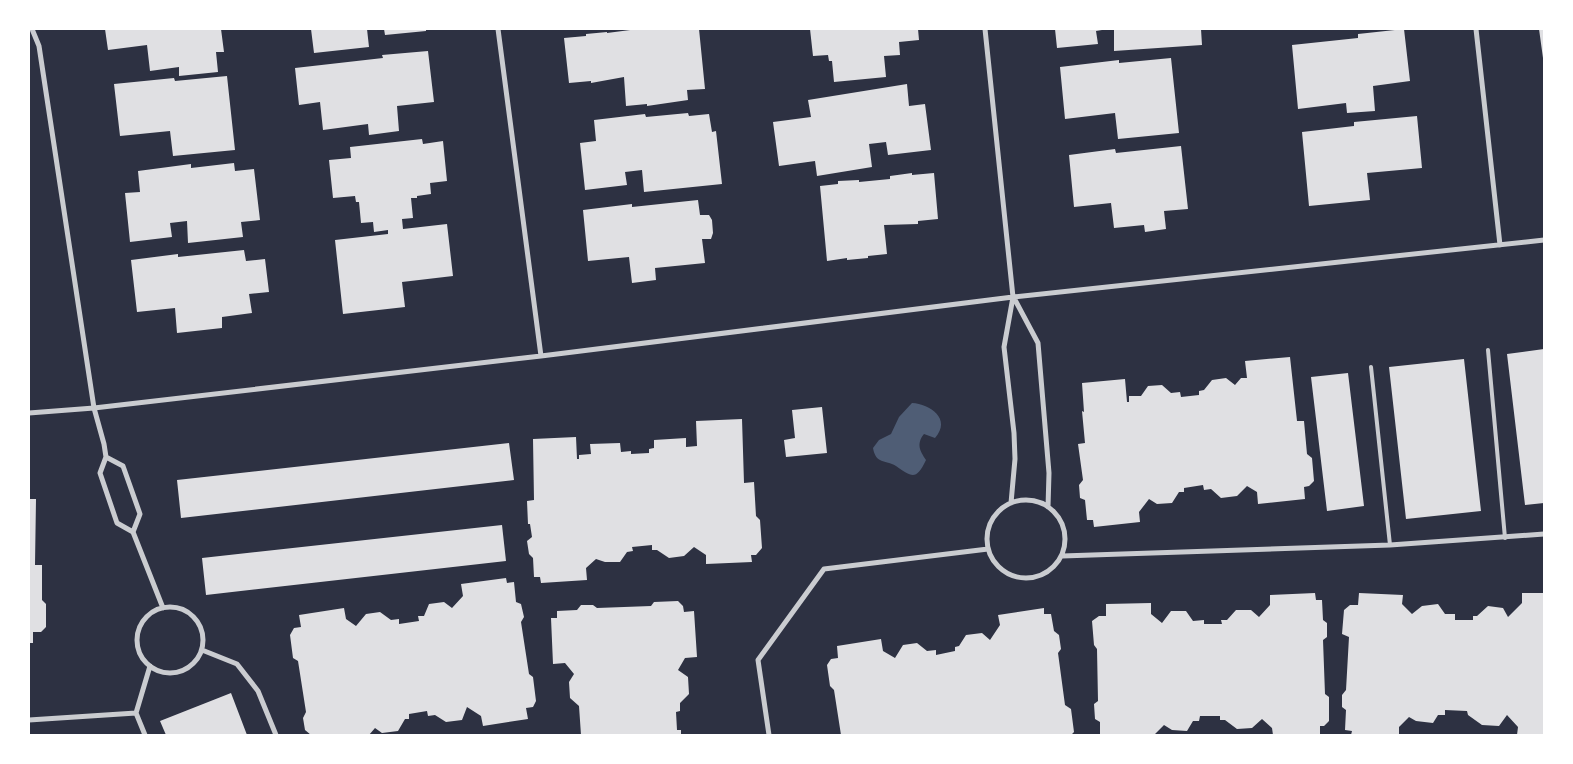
<svg xmlns="http://www.w3.org/2000/svg" width="1573" height="764" font-family="'IBM Plex Sans',sans-serif">
<rect width="100%" height="100%" fill="#2d3142"/>
<path fill="#4f5d75" d="M912 403C930 404 952 419 935 438L924 434C916 444 920 451 926 460 916 481 912 477 896 466 885 459 876 465 873 448L879 440 891 434 899 417Z"/>
<path fill="#e0e0e3" d="M105 29H221L224 52H216L218 72 179 76V67L150 71 147 45 108 50Z
M311 29H367L369 47 314 53Z
M384 29H426V31L385 35Z
M638 29H699L705 89 687 90 688 100 647 106V104L626 106 624 77 591 83V81L569 83 564 38 586 36V34L607 32V33Z
M810 29H918L919 40 899 42 900 55 884 56 886 77 834 82 832 61H829L828 55 813 56Z
M1055 29H1102V30L1096 31 1098 44 1057 48Z
M1114 29H1201L1202 45 1114 51Z
M1404 29 1410 81 1373 86 1375 111 1347 113 1346 103 1298 109 1292 45 1358 38V34Z
M1539 29H1544V58H1543Z
M428 51 434 102 397 106 399 131 369 135 368 124 323 130 320 102 299 105 295 68 383 58 382 55Z
M1171 58 1179 133 1118 139 1115 113 1065 119 1060 67 1119 60V63Z
M227 76 235 150 173 156 170 131 120 136 114 84 174 78 175 81Z
M907 84 909 106 925 104 931 150 888 155 886 142 869 144 872 167 817 176 815 161 779 166 773 122 811 117 808 100Z
M688 113 689 116 709 114 712 132 716 131 722 184 644 192 642 170 625 172 627 185 585 190 580 143 596 141 594 120 645 114 646 117Z
M1417 116 1422 168 1367 173 1370 200 1309 206 1302 132 1354 126V122Z
M422 139 423 144 443 141 447 181 430 183 431 194 417 196V198H411L413 218 402 219 403 229 447 224 453 276 402 282 405 307 343 314 335 240 388 234V230L374 232 373 222 361 223 359 202H356L355 196 333 198 329 160 351 158 350 147Z
M1181 146 1188 209 1164 211 1166 229 1145 232 1144 225 1114 228 1111 203 1074 207 1069 155 1115 149 1116 153Z
M234 163 235 171 254 169 260 220 241 222 243 237 188 243 187 221 170 223 172 237 130 242 125 193 140 192 138 171 191 164V168Z
M912 173V175L934 173 938 219 918 221V224L884 225 887 254 868 256V258L847 260V258L827 261 820 186 838 184V181L859 180V182L890 179V176Z
M698 200 700 215H709L712 220 713 233 711 239H702L705 263 655 268 656 280 632 283 629 257 588 261 583 210 632 204V207Z
M244 250 246 261 265 259 269 292 249 294 252 313 222 317V328L177 333 175 308 137 312 131 260 178 254V257Z
M1544 349V503L1525 505 1507 354Z
M1290 357 1297 421H1304L1307 454 1312 458 1314 481 1309 486 1304 487 1305 499 1258 504 1257 492 1247 486 1237 496 1221 498 1211 489 1204 490 1203 485 1184 488V492H1179L1172 503 1157 504 1149 499 1139 512 1140 522 1094 527 1093 520H1087L1085 500 1080 498 1079 485 1083 480 1078 444 1085 443 1082 411 1084 412 1082 383 1125 379 1127 402H1129V396H1141L1148 386 1162 385 1171 393 1180 392 1181 397 1199 395V391L1204 390 1212 380 1226 378 1235 385 1241 378H1247L1245 361Z
M1464 359 1481 511 1406 519 1389 367Z
M1348 373 1364 506 1327 511 1311 377Z
M822 407 827 453 786 457 784 440 795 438 792 410Z
M742 419 744 483 754 482 756 516 760 520 762 548 756 555H751L752 562 706 564V555L694 547 684 556 669 558 657 550H652V545L632 547 633 551 627 552 620 562H605L596 559 586 568 587 580 541 583 540 577H534L533 558 529 554 527 541 532 537 530 524H528L527 501 534 500 533 439 576 437 577 459H579V455L591 454 590 444 620 443 621 452 631 451V454L649 453V449L654 448V440L686 438V447L697 446 696 421Z
M509 443 514 480 181 518 177 480Z
M29 499H36L35 565H42V600L46 604V627L41 632H33V643H29Z
M502 525 506 561 206 595 202 558Z
M506 578 507 583 514 582 516 602 521 604 524 617 521 622 529 674 533 677 536 701 533 707 526 708 528 719 483 726 481 716 467 707 462 720 446 722 435 715 428 716 427 711 409 714V719H405L398 731 382 733 375 728 369 735H311L305 730 303 718 306 712 298 661 293 658 290 635 294 628 301 627 299 615 344 608 346 619 356 626 366 614 380 612 391 620 399 619V624L419 621 418 616H424L429 604 444 602 452 608 463 596 461 584Z
M1315 593 1316 600H1322L1323 620 1327 623V637L1323 640 1325 694 1329 697V721L1324 726H1320V735H1273L1272 728 1262 719 1252 728 1237 729 1225 720H1220V716H1200L1199 721H1193L1187 731 1172 730 1164 725 1154 735H1100V722L1095 719 1094 704 1098 701 1097 649 1094 645 1092 621 1099 616H1106V604L1151 603V614L1162 623 1171 611H1186L1193 621 1204 620V624H1222L1221 620H1227L1236 610H1251L1259 617 1270 605V595Z
M1359 593 1403 595 1402 604 1412 614 1422 606 1438 604 1445 614H1455V620H1473V616H1477L1488 606 1503 608 1508 617 1522 603V593H1544V735H1517L1518 727 1507 715 1499 726 1482 725 1468 715 1467 711 1445 710V715H1438L1433 723 1416 721 1409 717 1399 727V735H1351L1352 731 1345 730 1346 710 1342 707V695L1346 690 1349 637 1342 634 1344 610 1350 605H1358Z
M678 601 683 606 684 612 694 611 697 657 685 658 678 670 688 677 689 694 680 703V711L676 712 677 730H681V735H581L579 706 570 698 569 682 574 674 565 663 553 664 551 618H557V611L577 610 581 605H593L597 608 651 606 654 602Z
M1044 608V614H1051L1054 631 1059 635 1061 649 1058 653 1065 705 1071 709 1074 732 1071 735H841L834 690 830 686 827 665 831 659 838 658 837 646 881 639 883 651 895 658 903 645 917 643 927 651 936 650V655L955 651V647L959 646 966 635 982 633 990 640 1000 625 998 615Z
M231 693 247 735H166L160 721Z"/>
<g fill="none" stroke-linecap="round" stroke-linejoin="round">
<path stroke="#caccd0" stroke-width="4" d="M1488 350 1505 538
M1371 367 1390 545"/>
<path stroke="#caccd0" stroke-width="5" d="M32 29 39 46 94 408 104 444 106 457 100 473 117 523 133 532 163 608
M498 29 541 356
M985 29 1013 297 1004 347 1014 433 1015 459 1011 503
M1476 29 1500 245
M1014 298 1038 343 1049 473 1048 507
M29 413 94 408 541 356 1013 297 1544 240
M106 457 123 466 140 514 133 532
M987 539a39 39 0 1 1 78 0a39 39 0 1 1-78 0Z
M1062 556 1390 545 1544 534
M137 640a33 33 0 1 1 66 0a33 33 0 1 1-66 0Z
M202 650 237 664 258 691 276 735
M29 720 136 713
M145 735 136 713 150 666
M769 735 758 660 824 569 988 549"/>
</g>
<rect width="1573" height="764" fill="none" stroke="#ffffff" stroke-width="60"/>
</svg>
